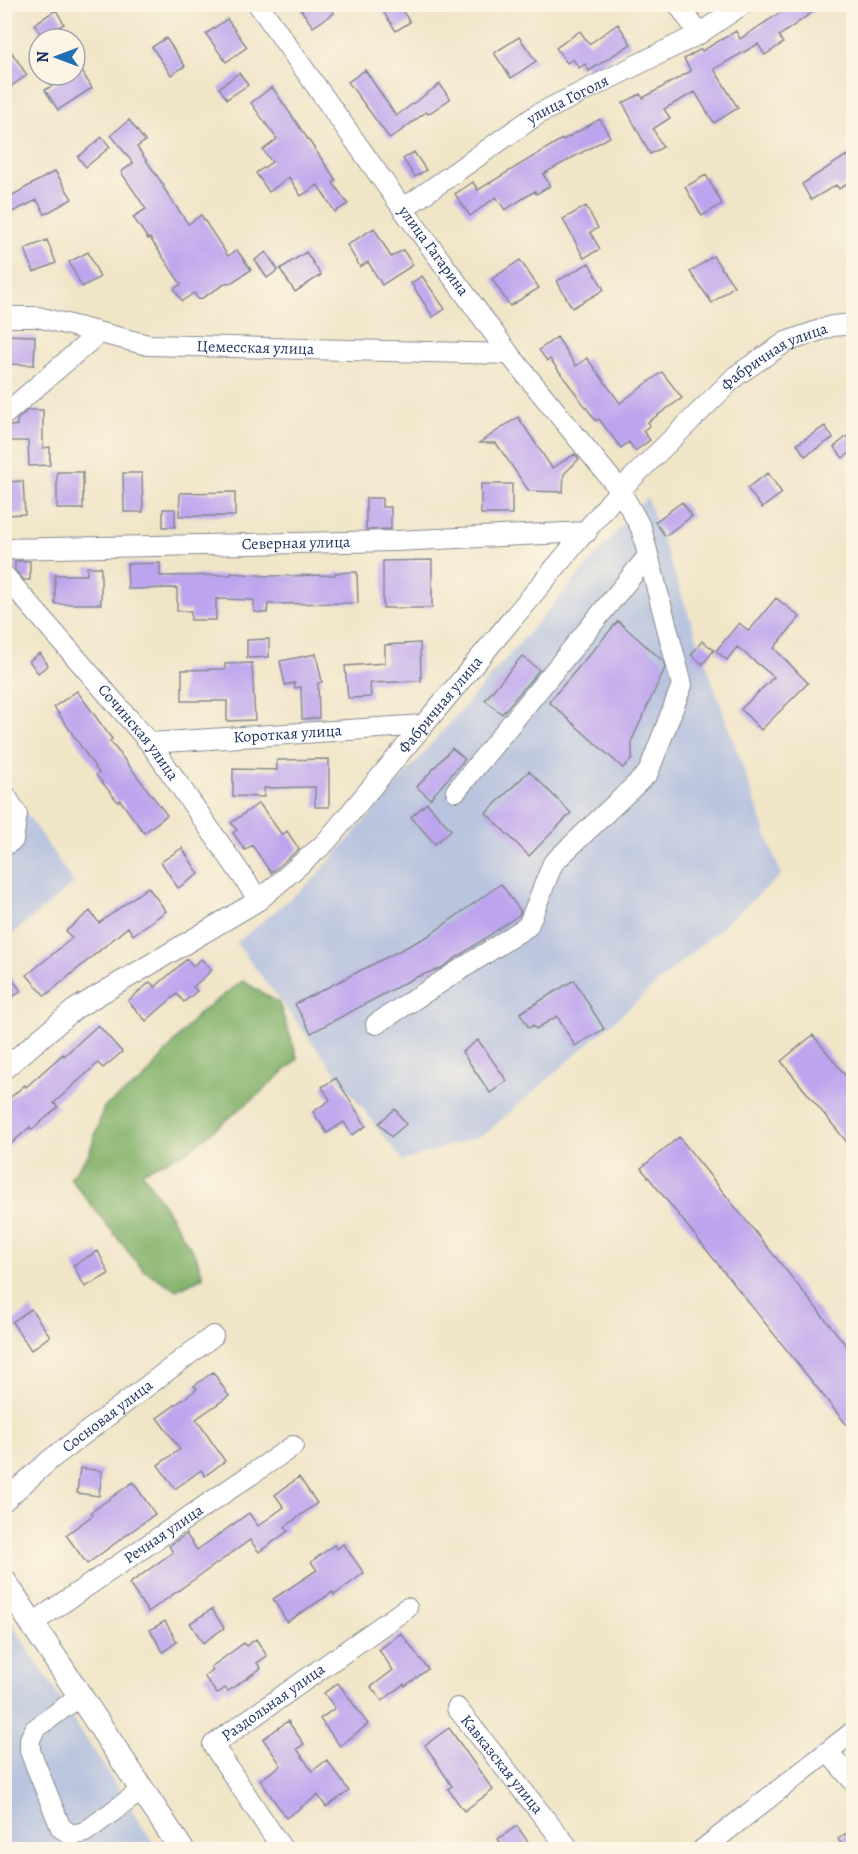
<svg xmlns="http://www.w3.org/2000/svg" width="858" height="1854" font-family="Alegreya,serif">
<rect width="100%" height="100%" fill="#fcf5e5"/>
<filter id="ink" filterUnits="userSpaceOnUse"><feTurbulence type="fractalNoise" baseFrequency=".0167" numOctaves="2"/><feDisplacementMap in="SourceGraphic" scale="12" xChannelSelector="R" yChannelSelector="G"/><feConvolveMatrix kernelMatrix="1 2 1 2 8 2 1 2 1" color-interpolation-filters="sRGB"/></filter>
<filter id="wash" filterUnits="userSpaceOnUse"><feTurbulence type="fractalNoise" baseFrequency=".008" numOctaves="4" result="noise"/><feDisplacementMap in="SourceGraphic" scale="24" xChannelSelector="R" yChannelSelector="G"/><feGaussianBlur stdDeviation="1.35" result="paint"/><feColorMatrix in="noise" values="0 0 0 0 0 0 0 0 0 0 0 0 0 0 0 0 0 1.4 0 .05"/><feComposite in="paint" operator="in"/></filter>
<g filter="url(#wash)">
<rect width="100%" height="100%" fill="#f1e5c7"/>
<path fill="#b9c4de" d="M647 497 781 875 485 1134 403 1161 236 943 313 880Z
M4 781 74 883 5 940H4Z
M5 1613 157 1849H5Z"/>
<path fill="#80b068" stroke="#4e7063" stroke-width="1.5" d="M243 981 279 1003 298 1059 260 1093 189 1150 142 1172 197 1258 203 1277 176 1290 142 1269 70 1178 89 1154 104 1107 143 1080 198 1014Z"/>
<g id="blocks">
<path fill="#bda4ee" d="M297 4H328L334 13 313 27Z
M378 4H398L410 22 396 31Z
M793 4H824L779 36 783 43 765 55 758 44 714 69 738 108 714 123 695 92 664 109 670 118 653 129 663 147 650 154 623 103 640 94 643 98 691 71 684 59 701 49 702 51 736 31 740 39Z
M56 10 64 24 43 37 34 24Z
M227 19 247 47 226 62 206 34Z
M618 24 631 44 589 71 585 64 579 68 573 59 567 63 556 48 580 31 589 44Z
M519 37 536 61 511 78 494 53Z
M166 38 185 66 171 75 152 47Z
M4 41 27 75 10 87 4 79Z
M80 68 92 88 58 110 45 90 69 75H75V71Z
M365 70 396 116 440 84 450 99 428 114 426 112 390 139 348 82Z
M239 73 248 85 227 99 219 88Z
M272 87 336 180 333 183 348 204 335 212 318 185 301 196 289 177 269 192 256 173 272 162 263 150 277 139 251 103Z
M600 119 610 137 543 174 550 186 536 194 535 191 505 210 496 197 470 216 455 194 473 182 478 190 562 139 563 140Z
M129 120 145 141 137 147 164 186 163 187 188 224 201 215 228 256 237 250 251 270 229 284 228 282 199 300 194 293 182 301 174 289 181 284 150 238 148 239 133 217 146 209 121 172 133 163 111 135Z
M102 137 110 147 86 167 78 157Z
M414 152 426 170 415 177 403 159Z
M847 155 854 165V179L839 189 836 185 811 200 802 184Z
M55 171 72 199 45 214 37 200 4 216V200Z
M706 175 722 204 702 216 685 187Z
M586 206 598 228 590 232 600 249 584 258 563 219Z
M374 228 391 257 403 250 413 265 382 285 368 262 360 267 347 245Z
M47 240 56 263 34 272 25 249Z
M88 252 100 277 82 287 69 262Z
M266 252 278 270 267 278 255 260Z
M306 252 321 275 295 292 280 269Z
M713 256 734 286 712 303 690 272Z
M520 260 539 288 510 306 492 279Z
M589 263 604 290 572 308 557 281Z
M422 276 445 309 433 317 411 283Z
M6 335 35 336 34 365 5 364Z
M557 337 576 366 587 358 620 403 662 372 682 398 648 422 650 425 643 431 650 440 635 451 629 442 621 448 599 419 596 421 550 359 547 361 539 350Z
M28 410H43V448L50 447V465L29 466 28 441H4V427L17 425V420Z
M518 417 552 468 575 454 579 459 564 474 563 492 529 491 496 443H479Z
M825 426 833 438 805 456 797 444Z
M847 436 854 444V450L843 458 834 447Z
M57 472H83V509H57Z
M123 473H142L143 512H124Z
M768 473 782 493 762 508 747 488Z
M23 481 25 514 4 515V482Z
M481 484H512V514H481Z
M235 492V516H179L180 493Z
M366 498H382V507H391V529L366 530Z
M682 502 692 516 665 536 655 522Z
M163 509H175V527H163Z
M432 560V608H383V561Z
M15 561H30V580H24L15 570Z
M160 563V576L231 575V573L268 576 335 575V573L357 572 358 603 268 604 267 613 254 612V600L216 599V620H191V611H177V588L128 589 127 564Z
M87 567H101V604H55V575H87Z
M776 598 800 617 774 648 808 683 761 730 741 709 774 677 737 647 727 660 716 651 739 623 749 631Z
M618 621 664 662 665 668 632 740V759L623 768 549 702Z
M269 639V657L247 658V640Z
M702 641 714 650 703 664 691 655Z
M420 643 421 681 370 683 371 697 348 698 345 666 385 663V645Z
M40 653 48 665 38 673 29 661Z
M316 654 322 682 318 683 319 718 302 719 301 687 295 688 294 683 285 685 280 661Z
M522 656 539 670 502 714 485 700Z
M252 663 255 720 227 721V701H182V670L225 669V664Z
M77 691 112 739 110 741 167 815 144 833 120 800 118 802 96 775 99 773 54 707Z
M452 748 465 759 430 799 417 787Z
M329 759V807H315V787L264 788V797L233 796V769L277 770V760Z
M529 771 571 813 529 856 486 813Z
M259 803 282 835 287 831 299 849 271 873 252 845 245 850 233 833 237 830 231 823Z
M427 803 451 830 435 844 411 817Z
M182 848 199 874 178 888 161 862Z
M501 884 521 912 519 915 441 968 414 978 311 1033 295 1004 428 936Z
M148 887 166 911 133 935 128 927 45 996 27 975 72 938 66 931 90 911 99 923Z
M187 959 193 966 201 959 212 970 193 987 197 991 184 1002 177 994 146 1021 128 1001 150 982 155 987Z
M4 968 21 991 4 1003Z
M574 980 604 1029 575 1046 557 1016 536 1029 533 1025 529 1028 520 1013Z
M98 1025 122 1052 103 1068 98 1063 54 1103 58 1107 32 1130 30 1127 4 1150V1103L25 1085 26 1087 63 1054 64 1056Z
M813 1035 854 1086V1151L781 1061Z
M478 1040 507 1081 490 1093 462 1052Z
M336 1078 366 1126 352 1135 344 1122 327 1133 313 1112 330 1100 322 1087Z
M395 1109 406 1124 391 1137 379 1123Z
M679 1137 854 1355V1434L641 1168Z
M98 1251 109 1274 85 1287 73 1265Z
M31 1309 50 1336 31 1350 12 1322Z
M213 1372 229 1396 196 1419 225 1461 205 1476 201 1470 175 1489 158 1465 180 1449 157 1418 197 1389 194 1386Z
M80 1468 102 1471 99 1496 77 1493Z
M299 1477 317 1503 285 1527 288 1531 259 1552 250 1540 148 1612 129 1584 173 1552 169 1546 186 1534 197 1550 249 1513 258 1526 284 1507 275 1495Z
M133 1482 155 1514 87 1564 66 1535 93 1515 91 1512Z
M343 1544 364 1573 334 1595 333 1592 287 1622 273 1599 317 1570 311 1562 334 1545 337 1549Z
M212 1609 224 1628 203 1643 190 1623Z
M165 1621 177 1642 163 1652 150 1630Z
M401 1633 428 1669 405 1686 404 1684 382 1701 371 1687 393 1670 379 1650Z
M256 1639 267 1656 257 1663 261 1668 228 1691 225 1688 217 1694 204 1676 213 1670 211 1667 244 1643 246 1646Z
M338 1683 368 1724 340 1746 320 1719 335 1708 324 1693Z
M288 1721 304 1744 297 1749 312 1771 327 1760 349 1791 326 1807 318 1795 286 1818 260 1780 281 1765 263 1739Z
M449 1728 493 1790 464 1811 448 1789 452 1786 425 1745Z
M517 1826 528 1842 517 1850H506L498 1839Z
M854 1828V1850H846L838 1839Z"/>
</g>
</g>
<g filter="url(#ink)">
<use href="#blocks" fill-opacity="0" stroke="#868a92" stroke-width="1.5"/>
<g fill="none" stroke-linecap="round" stroke-linejoin="round">
<defs>
<g id="minor">
<path id="s1" d="M258 4 403 209 509 354 620 490 641 528 682 685 648 773 553 863 528 926 376 1024"/>
<path d="M678 4 699 34"/>
<path id="s2" d="M403 209 538 114 699 34 743 4"/>
<path id="s3" d="M4 317H38L148 345 509 354"/>
<path d="M4 415 99 333"/>
<path id="s4" d="M4 549 395 541 587 532"/>
<path id="s5" d="M4 575 150 743 259 900"/>
<path id="s6" d="M150 743 424 725"/>
<path d="M456 791 648 556"/>
<path d="M4 793 17 814 13 840 4 846"/>
<path id="s7" d="M4 1069 75 1009 259 900 325 843 620 490 737 375 786 342 832 326 854 324"/>
<path id="s8" d="M4 1501 51 1459 213 1336"/>
<path id="s9" d="M33 1623 293 1446"/>
<path d="M80 1696 35 1729 30 1739V1751L61 1828 72 1835 85 1832 142 1790"/>
<path id="s10" d="M457 1708 570 1850"/>
<path d="M828 1752 854 1782"/>
<path id="s11" d="M283 1850 213 1745 407 1608"/>
<path d="M702 1850 854 1731"/>
</g>
<path id="major" d="M4 1581 182 1850"/>
</defs>
<use href="#minor" stroke="#868a92" stroke-width="22"/>
<use href="#major" stroke="#868a92" stroke-width="26"/>
<use href="#minor" stroke="#fff" stroke-width="20"/>
<use href="#major" stroke="#fff" stroke-width="24"/>
</g>
</g>
<g text-anchor="middle" dominant-baseline="central" stroke-width="6" stroke-linejoin="round" paint-order="stroke">
<g font-size="16" fill="#1b2f5e" stroke="#fcf5e5">
<text stroke="none"><textPath href="#s2" startOffset="198">улица Гоголя</textPath></text>
<text stroke="none"><textPath href="#s1" startOffset="303">улица Гагарина</textPath></text>
<text stroke="none"><textPath href="#s3" startOffset="255">Цемесская улица</textPath></text>
<text stroke="none"><textPath href="#s7" startOffset="1060">Фабричная улица</textPath></text>
<text stroke="none"><textPath href="#s4" startOffset="292">Северная улица</textPath></text>
<text stroke="none"><textPath href="#s7" startOffset="574">Фабричная улица</textPath></text>
<text stroke="none"><textPath href="#s5" startOffset="207">Сочинская улица</textPath></text>
<text stroke="none"><textPath href="#s6" startOffset="138">Короткая улица</textPath></text>
<text stroke="none"><textPath href="#s8" startOffset="134">Сосновая улица</textPath></text>
<text stroke="none"><textPath href="#s9" startOffset="158">Речная улица</textPath></text>
<text stroke="none"><textPath href="#s11" startOffset="200">Раздольная улица</textPath></text>
<text stroke="none"><textPath href="#s10" startOffset="72">Кавказская улица</textPath></text>
</g>
</g>
<rect width="858" height="1854" fill="none" stroke="#fcf5e5" stroke-width="24"/>
<g transform="translate(57 57) rotate(270)"><circle r="28" fill="#fcf5e5" stroke="#a2a6af" stroke-width="1.5"/>
<path d="M0-4.5L10 22L0 15L-10 22Z" fill="#1f6fb2"/>
<text y="-9" font-size="16" font-weight="bold" text-anchor="middle" fill="#1b2f5e">N</text>
</g>
</svg>
